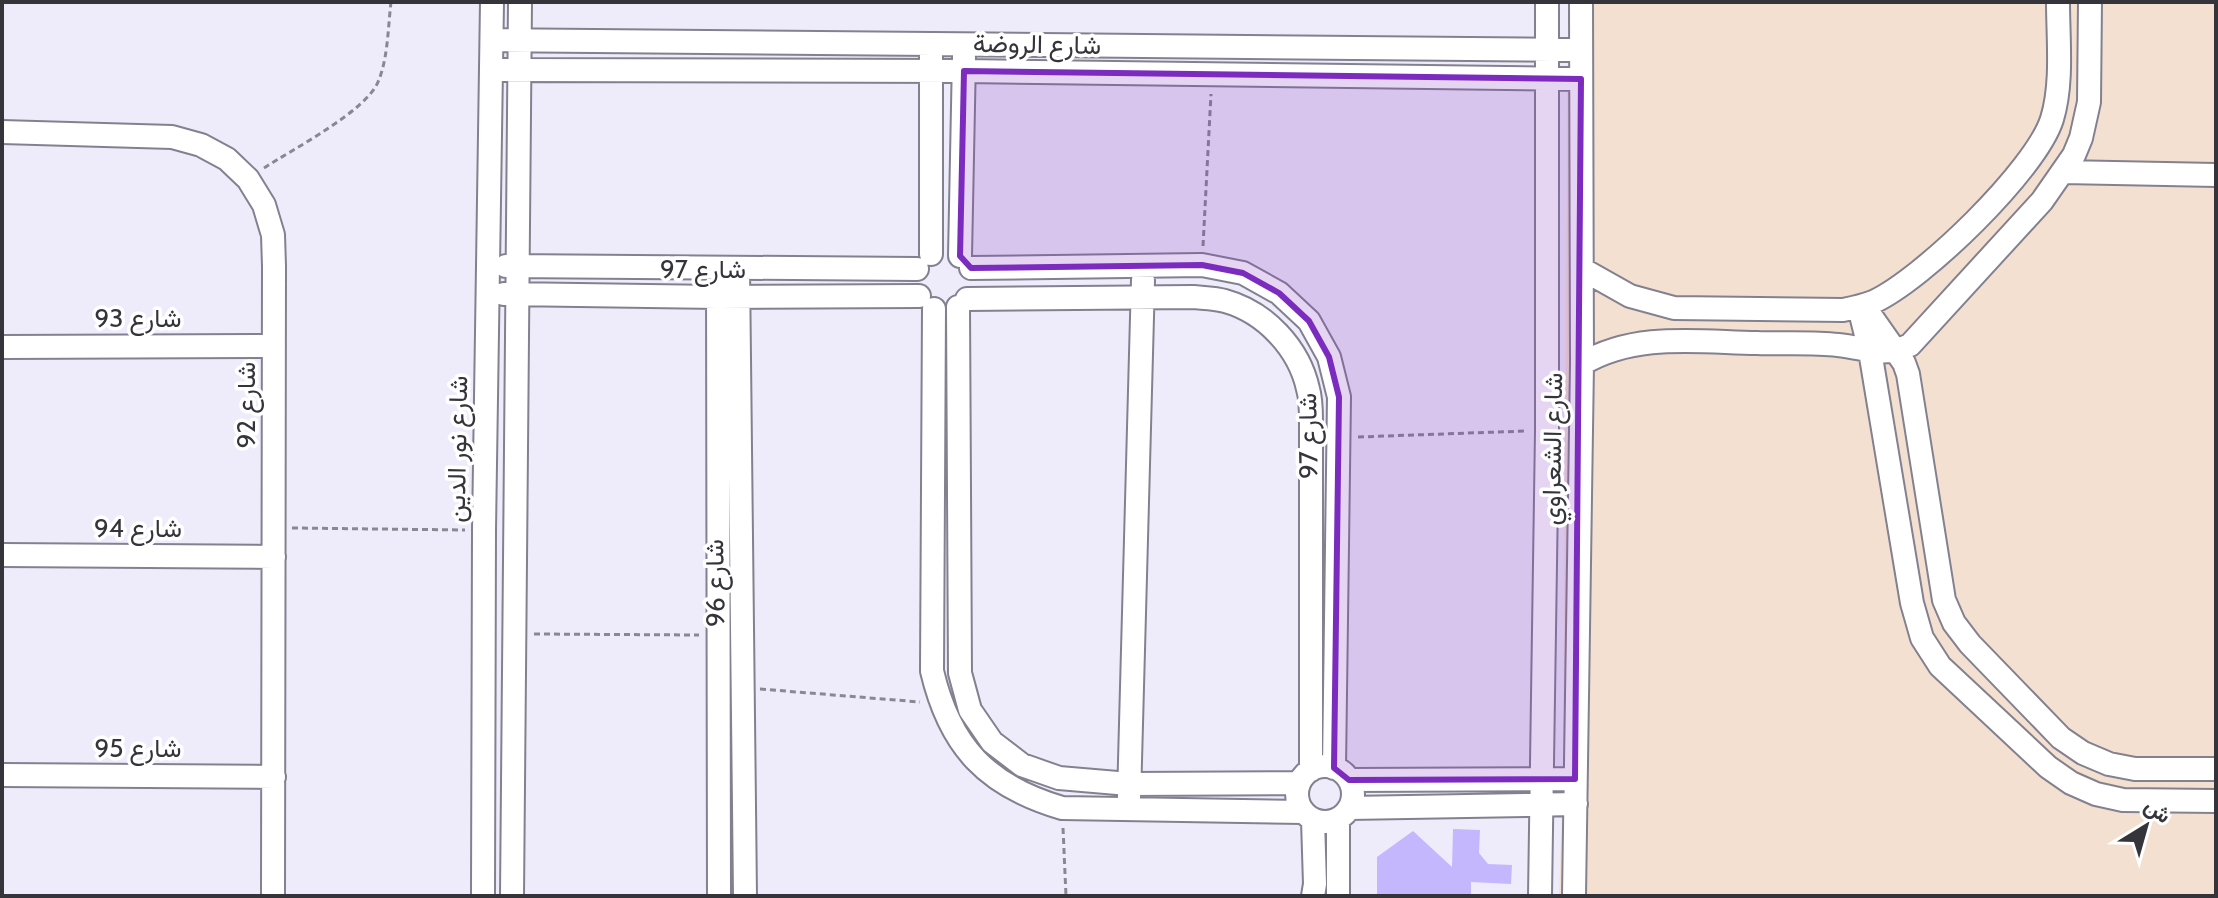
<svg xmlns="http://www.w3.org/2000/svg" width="2218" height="898" font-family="Cabin,Vazirmatn,sans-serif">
<rect width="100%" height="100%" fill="#eeecfb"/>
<path fill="#f4e0d1" d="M1568 2H2216V896H1559L1563 777Z"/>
<path fill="#c5b7fd" d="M1453 829 1480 830 1479 853 1488 864 1512 865 1511 884 1471 882V896H1377V857L1413 831 1452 867Z"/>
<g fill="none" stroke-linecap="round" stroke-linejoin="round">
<defs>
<path id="minor" d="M492 40 1581 50
M931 55V254
M492 70 964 71 1581 79
M2 132 172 137 201 145 227 159 248 179 264 205 273 235 274 266 273 896
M2063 172 2216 175
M960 256 964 57
M506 266 917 269
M971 268 1202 265 1243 273 1279 293 1309 321 1329 357 1339 397 1334 768
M718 269 719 896
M738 269 745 896
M1582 269 1630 296 1674 308 1843 310C1853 308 1863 306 1873 302 1922 280 2036 170 2052 119 2063 83 2058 39 2058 2
M504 294 718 297 919 296
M967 299 1193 297C1203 298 1215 298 1225 301 1265 312 1299 348 1308 389 1311 399 1311 410 1311 421V770
M1864 306 1904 363 1908 374 1944 600 1954 623 1970 644 2061 738 2083 753 2109 764 2135 769H2216
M958 307 960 673 970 710 992 742 1022 765 1059 778 1129 784 1299 783
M1859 307 1870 351 1912 603 1922 638 1940 666 2048 767 2071 783 2096 794 2123 800 2216 801
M934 309 932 671C950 747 987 786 1062 808L1303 812
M2 347 274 346
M1582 364C1635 332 1698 342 1757 343 1784 344 1812 342 1838 345 1867 348 1882 358 1910 345L2042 201 2074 155 2081 138 2089 102 2090 2
M2 555 274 557
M1297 794a28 28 0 1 1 56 0a28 28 0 1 1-56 0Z
M2 775 274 777
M1349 780 1575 779
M1129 798 1143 280
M1349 808 1576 804
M1338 819V896
M483 896 484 530 492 2
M512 896 520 2
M1313 896 1315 884 1313 820
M1540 896 1547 431V2
M1574 896 1582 364 1581 2"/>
</defs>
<use href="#minor" stroke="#83818f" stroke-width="26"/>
<path stroke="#898892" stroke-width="3" stroke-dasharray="6 4" stroke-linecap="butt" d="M264 168C293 149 365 112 378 82 388 59 388 27 391 2
M1203 246 1211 94
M1358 437 1526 431
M292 528 465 530
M534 634 699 635
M760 689 920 702
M1063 828 1066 896"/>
<use href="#minor" stroke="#fff" stroke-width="22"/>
</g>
<path fill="#7b2cbf" fill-opacity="0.2" stroke="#7b2cbf" stroke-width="6" stroke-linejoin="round" d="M964 71 1581 79 1575 779 1349 780 1334 768 1339 397 1329 357 1309 321 1279 293 1243 273 1202 265 971 268 960 256Z"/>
<g text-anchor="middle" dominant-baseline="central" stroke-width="7" stroke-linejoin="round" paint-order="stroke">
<g font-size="26" fill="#35343a" stroke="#fff">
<text transform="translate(1037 44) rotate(1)">شارع الروضة</text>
<text x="703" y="269">شارع 97</text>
<text x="138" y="318">شارع 93</text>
<text transform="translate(246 405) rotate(-90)">شارع 92</text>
<text transform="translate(1308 436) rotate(-91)">شارع 97</text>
<text transform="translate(457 449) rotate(-89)">شارع نور الدين</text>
<text transform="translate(1552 449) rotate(-89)">شارع الشعراوي</text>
<text x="138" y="528">شارع 94</text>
<text transform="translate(715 583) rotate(-91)">شارع 96</text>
<text x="138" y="748">شارع 95</text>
</g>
</g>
<rect width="2218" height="898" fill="none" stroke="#35343a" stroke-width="8"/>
<g transform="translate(2146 826) rotate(37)" stroke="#ffffff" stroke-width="6" paint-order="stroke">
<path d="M0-6L14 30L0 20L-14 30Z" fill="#35343a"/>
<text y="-12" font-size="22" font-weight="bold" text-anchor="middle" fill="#35343a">ش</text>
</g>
</svg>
